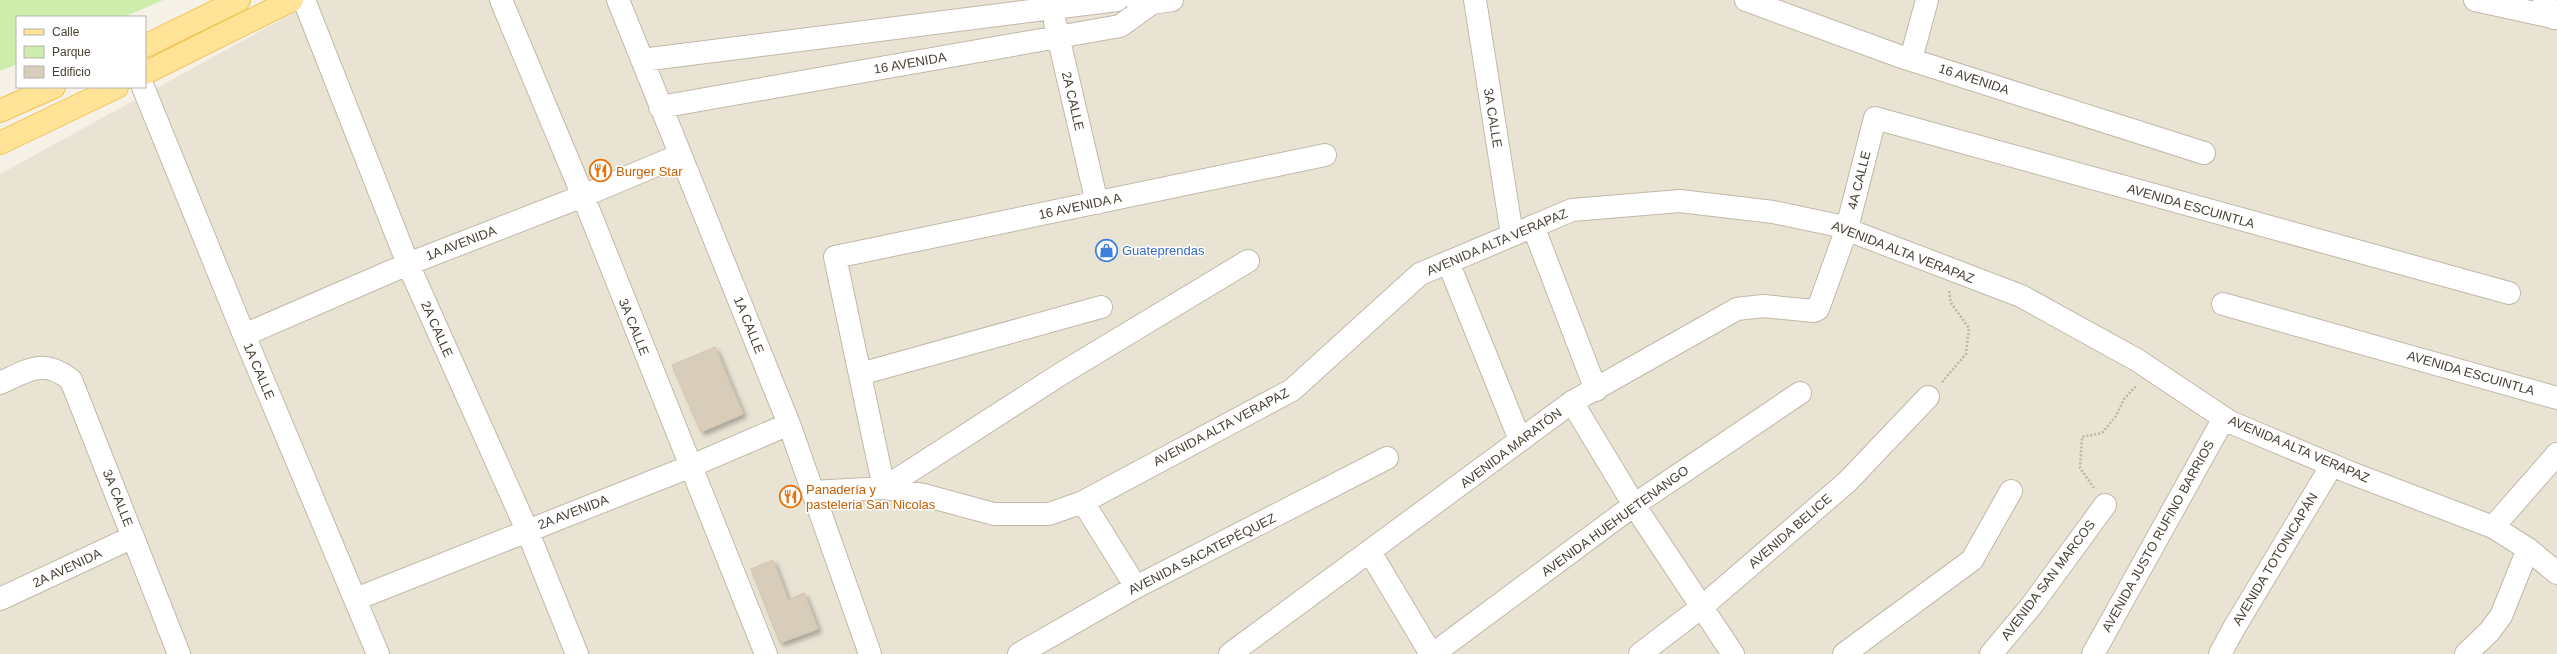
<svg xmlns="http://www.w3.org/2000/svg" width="2557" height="654" font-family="Arial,sans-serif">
<defs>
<filter id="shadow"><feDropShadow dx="3.5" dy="3.5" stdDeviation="2" flood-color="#0004"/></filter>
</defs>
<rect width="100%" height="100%" fill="#f5f1e7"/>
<path fill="#e9e3d4" d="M317 0H2557V654H0V174Z"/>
<path fill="#ceedac" d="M0 0H163L124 17H17V64L0 71Z"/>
<path fill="#d8cdbb" stroke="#d3c5ae" filter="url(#shadow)" d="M715 347 743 414 701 432 672 365Z
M773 560 788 600 804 593 818 629 780 643 751 569Z"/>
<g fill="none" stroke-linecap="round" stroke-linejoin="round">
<defs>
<path id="minor" d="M304 0 408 264 527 530 577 654
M501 0 583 196 766 654
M618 0 789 424 870 654
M1475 0 1512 235
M1746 0 1899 56 2204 153
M2544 0 2554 18
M1137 1 1152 3 1172 0
M1055 23 1097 203
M1911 59 1927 0
M642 60 1117 0
M143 87 244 335 378 654
M660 107 1120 26 1152 3
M1533 226 1596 390
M1248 261 1064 372 884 488 835 257 1325 155
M1448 262 1520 440
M2223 304 2557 398
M244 335 408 264 583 196 680 155
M860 374 1101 307
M0 383C28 370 44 358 71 380L179 654
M1572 402 1634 505 1733 654
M813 492 884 488 924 495 994 514H1049L1083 502 1292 390 1420 274 1572 210 1680 201 1773 212 1835 225 2021 296 2137 360 2230 422 2351 473 2493 527 2528 549 2557 573
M1083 502 1136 587
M2493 527 2557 454
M1370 552 1431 654
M0 599 133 537
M356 599 689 467 789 424
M1019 654 1136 587 1387 458
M1230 654 1572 402 1737 309 1763 306 1814 311 1818 309 1847 228 1875 118 2509 293
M1433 654 1634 505 1800 393
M1640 654 1703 606 1847 482 1928 397
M1844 654 1972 560 2011 491
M1991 654 2032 605 2105 505
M2093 654 2224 418
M2220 654 2234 628 2332 465
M2466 654 2489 632 2501 616 2528 549"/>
<path id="tertiary" d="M2475 0 2557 18"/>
<path id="primary" d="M145 46 239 0
M145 73 292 0
M0 111 54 87
M0 143 117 87"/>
</defs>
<use href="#minor" stroke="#c1b9a8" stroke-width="24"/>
<use href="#tertiary" stroke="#c1b9a8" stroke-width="24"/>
<use href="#primary" stroke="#efc65b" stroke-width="24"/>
<path stroke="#c4b698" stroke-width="2.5" stroke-dasharray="2 2" stroke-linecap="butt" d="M1942 382 1966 354 1969 328 1951 303 1949 291
M2094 488 2080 468 2082 437 2102 433 2116 416 2124 399 2137 385"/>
<use href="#minor" stroke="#fff" stroke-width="22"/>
<use href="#tertiary" stroke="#fff" stroke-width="22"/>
<use href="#primary" stroke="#ffe396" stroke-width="22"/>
</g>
<defs>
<symbol id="restaurant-ring" viewBox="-11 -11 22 22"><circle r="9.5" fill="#fff" stroke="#e8710a" stroke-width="1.5"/><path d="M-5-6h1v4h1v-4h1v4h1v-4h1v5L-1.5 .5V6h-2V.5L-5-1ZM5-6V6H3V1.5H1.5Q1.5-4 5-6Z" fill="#e8710a"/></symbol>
<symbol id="shop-ring" viewBox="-11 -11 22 22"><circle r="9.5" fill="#fff" stroke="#3f7fe0" stroke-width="1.5"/><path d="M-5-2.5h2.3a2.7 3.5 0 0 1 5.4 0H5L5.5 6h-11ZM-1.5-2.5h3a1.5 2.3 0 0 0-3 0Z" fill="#3f7fe0"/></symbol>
</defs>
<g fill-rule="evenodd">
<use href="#restaurant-ring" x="588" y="158" width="25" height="25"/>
<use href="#shop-ring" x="1094" y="238" width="25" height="25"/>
<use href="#restaurant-ring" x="778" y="484" width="25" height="25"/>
</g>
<g text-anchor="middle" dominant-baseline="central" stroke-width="3" stroke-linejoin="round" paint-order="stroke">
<g font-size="13" fill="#494135" stroke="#fff">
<text transform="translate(910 63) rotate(-10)">16 AVENIDA</text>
<text transform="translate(1974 79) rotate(18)">16 AVENIDA</text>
<text transform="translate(1073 101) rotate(77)">2A CALLE</text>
<text transform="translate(1493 118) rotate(81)">3A CALLE</text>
<text transform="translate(1859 180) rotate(-76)">4A CALLE</text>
<text transform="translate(1080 206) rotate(-12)">16 AVENIDA A</text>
<text transform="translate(2191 206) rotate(16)">AVENIDA ESCUINTLA</text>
<text transform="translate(1497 242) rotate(-23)">AVENIDA ALTA VERAPAZ</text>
<text transform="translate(461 243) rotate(-21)">1A AVENIDA</text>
<text transform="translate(1903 252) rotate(21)">AVENIDA ALTA VERAPAZ</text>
<text transform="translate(749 325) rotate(68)">1A CALLE</text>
<text transform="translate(634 327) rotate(68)">3A CALLE</text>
<text transform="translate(437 329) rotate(66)">2A CALLE</text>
<text transform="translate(259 371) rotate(67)">1A CALLE</text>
<text transform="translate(2471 373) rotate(16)">AVENIDA ESCUINTLA</text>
<text transform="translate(1221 427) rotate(-28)">AVENIDA ALTA VERAPAZ</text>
<text transform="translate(1511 448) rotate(-37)">AVENIDA MARATÓN</text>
<text transform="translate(2299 449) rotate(23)">AVENIDA ALTA VERAPAZ</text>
<text transform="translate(118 498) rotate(68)">3A CALLE</text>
<text transform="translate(573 512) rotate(-21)">2A AVENIDA</text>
<text transform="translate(1615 521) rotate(-36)">AVENIDA HUEHUETENANGO</text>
<text transform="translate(1790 531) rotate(-41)">AVENIDA BELICE</text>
<text transform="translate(2158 536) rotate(-61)">AVENIDA JUSTO RUFINO BARRIOS</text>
<text transform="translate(1202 554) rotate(-27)">AVENIDA SACATEPÉQUEZ</text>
<text transform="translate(2275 559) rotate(-59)">AVENIDA TOTONICAPÁN</text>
<text transform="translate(67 568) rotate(-25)">2A AVENIDA</text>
<text transform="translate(2048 580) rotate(-53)">AVENIDA SAN MARCOS</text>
</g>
<g font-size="13" fill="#c56008" stroke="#fff" text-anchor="start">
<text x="616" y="171">Burger Star</text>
<text x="806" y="489">Panadería y<tspan x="806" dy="15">pasteleria San Nicolas</tspan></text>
</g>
<g font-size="13" fill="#366cbe" stroke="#fff" text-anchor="start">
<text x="1122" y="250">Guateprendas</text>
</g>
</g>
<rect x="16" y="16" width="130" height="72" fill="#ffffff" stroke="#b6b3ae"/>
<rect x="24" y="29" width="20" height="6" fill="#ffe396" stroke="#b6b3ae"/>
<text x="52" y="36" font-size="12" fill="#494135">Calle</text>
<rect x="24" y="46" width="20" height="12" fill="#ceedac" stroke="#b6b3ae"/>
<text x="52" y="56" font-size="12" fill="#494135">Parque</text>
<rect x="24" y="66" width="20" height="12" fill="#d8cdbb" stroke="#b6b3ae"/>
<text x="52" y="76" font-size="12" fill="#494135">Edificio</text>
</svg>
